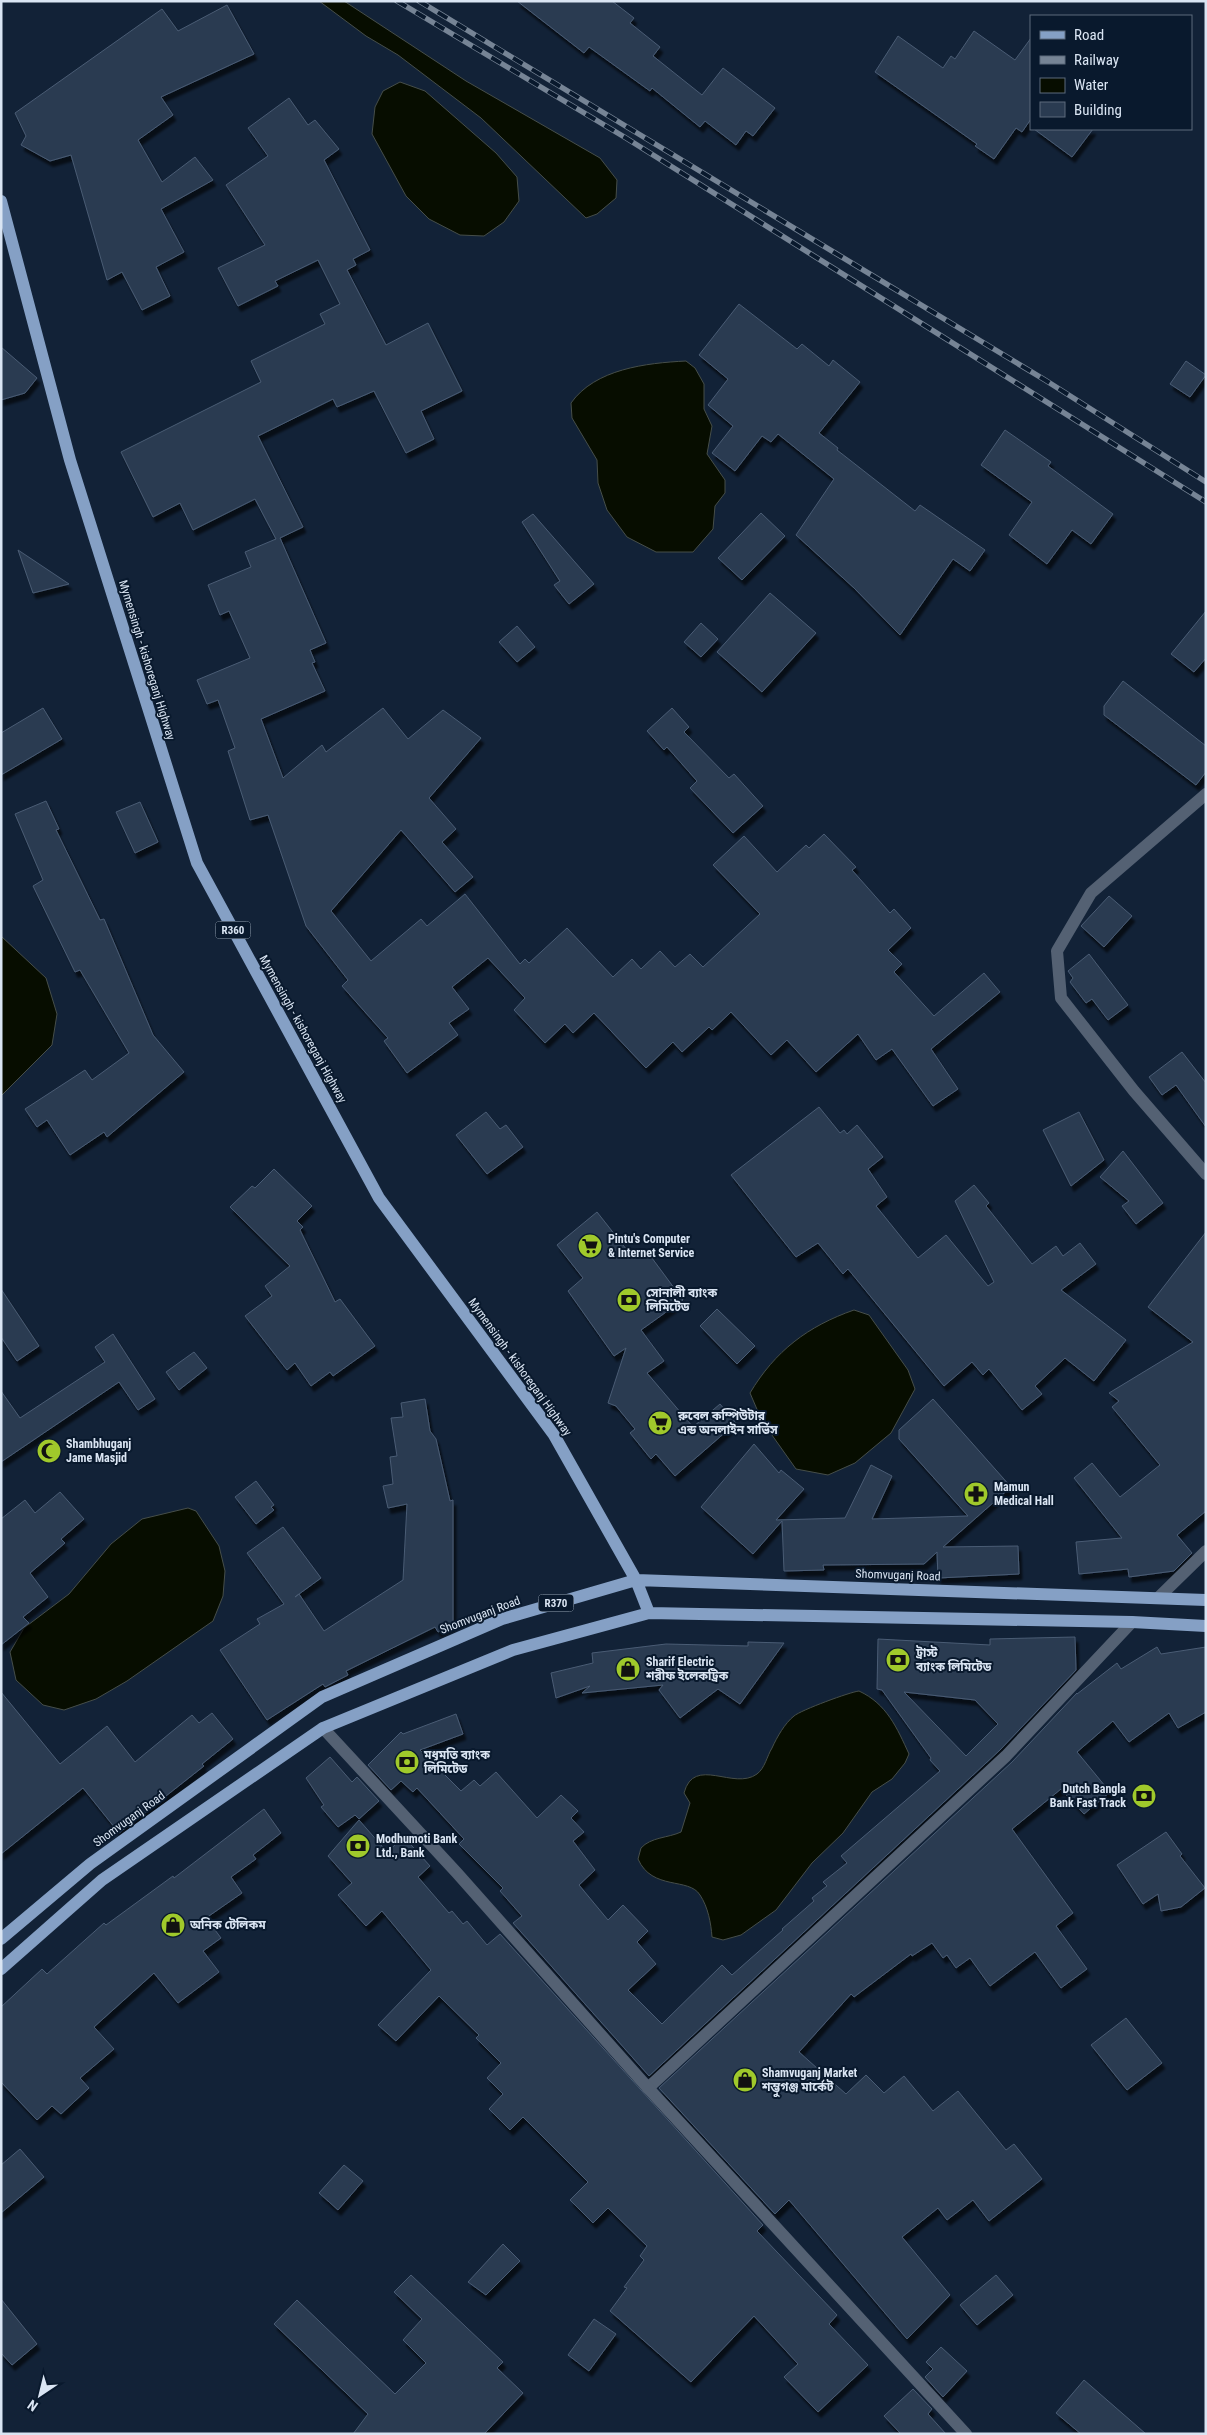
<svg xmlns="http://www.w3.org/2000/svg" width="1207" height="2435" font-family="'Roboto Condensed','Noto Sans Bengali',sans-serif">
<defs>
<filter id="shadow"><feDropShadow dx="3" dy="5.5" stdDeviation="1" flood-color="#0009"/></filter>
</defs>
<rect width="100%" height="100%" fill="#122237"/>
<path fill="#070d00" stroke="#464e49" d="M319 1H344L466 81 600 158 617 180 616 198 597 214 586 218 481 118 398 55 366 36Z
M400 82 425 91 496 153 517 177 519 201 504 222 484 236 460 235 429 219 406 196 372 134 375 107 383 91Z
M686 361 695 368 704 384V409L712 426 707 454 725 480V493L715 506 713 529 693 552H656L627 537 607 510 598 483 597 460 572 418 571 403C595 369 646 363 686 361Z
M1 936 46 978 57 1014 52 1045 1 1096Z
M854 1310 869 1315 908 1370 915 1389 891 1433 855 1463 828 1475 796 1469 762 1421 750 1393C775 1351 808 1326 854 1310Z
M188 1508 196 1511 219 1546 225 1571 223 1596 213 1621 127 1681 96 1699 64 1710 43 1705 16 1680 10 1652 24 1628 69 1594 111 1544 142 1519Z
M859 1691C887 1704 897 1728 909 1754L905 1763 892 1779 872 1792 843 1833 812 1863 776 1910 741 1935 723 1940 712 1937C711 1923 708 1907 700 1895 689 1877 652 1891 638 1859L641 1848C651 1837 668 1838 681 1832L690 1803 684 1793C694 1755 734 1791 757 1774 765 1768 767 1756 772 1748 777 1737 785 1723 794 1716 801 1710 850 1692 859 1691Z"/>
<path fill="#2a3b51" stroke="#4a5c74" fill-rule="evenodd" filter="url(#shadow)" d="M517 1H612L634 18 630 23 660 47 653 56 702 95 723 68 775 108 753 136 746 131 736 145 705 121 700 127 652 88 650 91 589 47 584 53Z
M227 5 254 54 161 97 173 115 138 140 162 182 195 157 213 180 161 209 184 252 156 267 170 296 142 310 122 272 107 280 71 155 50 161 21 145 26 136 15 113 162 9 178 31Z
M974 31 1015 60 1031 38V119L1022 132 1016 128 994 159 975 146 977 144 875 72 898 36 943 68 951 56 955 59Z
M289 98 308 125 315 120 339 149 324 160 370 250 353 259 356 265 347 270 386 345 428 323 462 391 421 411 434 439 406 453 374 391 337 407 333 399 258 436 303 527 280 538 326 643 310 650 315 662 312 663 325 691 261 719 283 778 322 745 326 752 383 708 408 739 443 710 481 738 429 798 456 829 442 842 473 877 455 892 401 830 331 911 371 961 421 919 427 926 465 894 520 964 525 959 529 963 567 928 613 977 632 959 641 969 660 951 675 967 690 954 703 967 760 914 713 865 744 836 777 872 806 845 809 848 824 834 856 867 852 870 890 913 894 909 911 928 888 950 902 964 894 972 934 1016 984 973 1000 992 931 1049 958 1089 933 1106 892 1049 876 1060 858 1034 816 1072 787 1040 771 1055 731 1012 712 1030 709 1027 682 1052 673 1042 646 1068 594 1013 573 1033 565 1024 545 1043 514 1010 525 998 488 958 452 987 469 1009 449 1023 458 1035 407 1073 384 1041 388 1038 342 986 348 980 306 926 268 815 250 820 228 751 235 748 218 700 207 704 197 680 250 658 229 611 220 615 208 585 251 567 245 552 276 539 255 499 193 530 180 503 153 517 121 452 261 382 251 361 325 324 320 314 340 304 318 260 275 281 278 286 238 306 218 268 265 245 226 185 268 156 248 128Z
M1034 129H1093L1072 157Z
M739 304 797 349 802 344 829 366 833 360 860 382 819 433 838 448 837 450 915 511 920 505 985 550 970 571 953 559 900 635 854 588 796 535 834 479 778 434 771 442 762 436 735 471 712 453 733 426 708 405 728 379 699 355Z
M1 347 37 378 25 393 1 400Z
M1186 361 1206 375 1190 397 1170 384Z
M1005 430 1051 462 1048 466 1113 514 1091 544 1072 530 1047 564 1009 535 1032 502 981 465Z
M761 513 785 536 742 580 718 558Z
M533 514 594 584 569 604 554 585 560 581 522 522Z
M18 550 69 584 33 593Z
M770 593 816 633 762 692 717 652Z
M1206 611V658L1194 672 1171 654Z
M701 623 718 639 701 657 684 642Z
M517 626 535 647 517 662 499 642Z
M1123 681 1206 746V772L1196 785 1104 715V706Z
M43 708 62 739 1 775V733Z
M672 708 689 727 684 732 729 778 734 774 763 806 733 833 690 788 697 781 667 747 664 750 647 731Z
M46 801 59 829 56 830 100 920 104 919 153 1035 184 1072 107 1137 104 1132 70 1155 47 1120 37 1127 25 1109 85 1070 92 1080 129 1053 80 970 75 972 33 886 43 880 15 814Z
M140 802 158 842 135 853 116 812Z
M1109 896 1132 916 1104 947 1081 926Z
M1089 954 1128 1005 1108 1020 1092 999 1086 1003 1070 982 1073 978 1068 971Z
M1182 1052 1206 1083V1127L1176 1085 1162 1095 1149 1077Z
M819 1107 840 1133 844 1130 847 1134 857 1125 883 1157 868 1169 887 1197 876 1206 918 1258 946 1235 988 1286 994 1282 955 1201 974 1185 989 1203 986 1206 1032 1264 1056 1246 1063 1256 1080 1243 1096 1264 1061 1290 1126 1340 1094 1381 1065 1358 1035 1386 1042 1394 1022 1410 989 1369 983 1375 972 1362 944 1386 848 1269 843 1274 818 1243 796 1257 731 1175Z
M486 1112 500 1129 506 1125 523 1147 487 1174 456 1135Z
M1079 1112 1104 1160 1071 1186 1043 1130Z
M1123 1151 1163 1203 1136 1224 1122 1206 1129 1201 1100 1177Z
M274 1169 312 1206 297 1221 303 1227 300 1230 335 1302 340 1299 375 1346 333 1376 330 1372 311 1386 295 1363 287 1370 245 1316 272 1296 265 1286 290 1266 230 1207 252 1186 255 1188Z
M597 1212 634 1259 646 1250 683 1300 641 1330 664 1361 647 1373 693 1427 720 1404 736 1423 675 1476 656 1454 651 1459 630 1433 635 1429 616 1406 608 1403 626 1348 614 1356 568 1291 583 1278 557 1245Z
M1206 1232V1511L1177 1535 1192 1553 1174 1571 1129 1577 1128 1569 1079 1574 1076 1542 1122 1538 1074 1478 1092 1463 1120 1497 1160 1465 1112 1407 1119 1401 1109 1393 1193 1342 1148 1307Z
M1 1289 39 1346 17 1361 1 1337Z
M717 1309 755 1346 737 1364 700 1326Z
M113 1334 155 1399 138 1410 119 1382 1 1462V1391L20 1418 105 1362 95 1347Z
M194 1352 207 1368 179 1390 166 1372Z
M425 1399 430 1431 436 1439 450 1501 453 1500V1625L438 1632 435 1627 346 1671 348 1675 325 1687 323 1684 267 1720 220 1650 260 1624 257 1619 284 1604 247 1553 283 1527 321 1578 295 1597 299 1594 324 1631 403 1580 407 1504 388 1508 383 1486 393 1484 390 1457 397 1456 391 1418 403 1417 401 1403Z
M933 1399 1011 1487 943 1547 1018 1546 1019 1574 938 1578 937 1552 924 1564 823 1565 824 1570 784 1571 782 1521 753 1554 701 1507 754 1444 779 1473 781 1470 804 1489 776 1520 845 1518 871 1465 892 1476 872 1519 968 1516 899 1439V1430Z
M256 1481 274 1505 271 1507 274 1510 256 1524 235 1497Z
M60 1492 84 1519 61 1539 65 1543 30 1573 48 1597 23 1617 29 1623 1 1645V1519L25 1500 35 1513Z
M1075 1637 1076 1670 1000 1750 649 2076 513 1923 522 1916 500 1891 503 1888 459 1844 464 1839 417 1788 413 1792 401 1781 391 1790 368 1765 401 1732 403 1734 456 1714 463 1734 420 1750 461 1791 474 1780 480 1786 496 1772 537 1818 561 1795 578 1811 571 1818 584 1832 573 1841 595 1870 579 1885 608 1920 623 1905 648 1931 637 1942 656 1964 628 1990 662 2024 722 1965 732 1975 783 1930 782 1929 814 1901 812 1898 827 1886 823 1882 847 1863 841 1856 940 1771 930 1760 931 1758 882 1690 877 1689 878 1639 990 1645V1639ZM904 1692 975 1700 998 1724 966 1756Z
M748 1642 784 1643 740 1704 718 1689 680 1718 659 1690 663 1685 582 1693 590 1686 556 1698 551 1673 593 1663 592 1653 666 1644 748 1646Z
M1157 1647 1161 1654 1206 1647V1712L1178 1728 1169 1713 1129 1742 1113 1721 1077 1752 1110 1792 1084 1814 1061 1789 1012 1829 1073 1913 1056 1926 1087 1969 1061 1988 1035 1952 990 1986 970 1958 956 1968 947 1955 943 1958 932 1943 912 1956 911 1954 854 1997 851 1994 799 2052 846 2094 866 2075 884 2093 904 2076 933 2111 958 2091 1006 2150 1014 2144 1042 2179 989 2221 973 2200 947 2220 938 2208 902 2237 950 2295 907 2339 789 2200 775 2214 659 2088 1012 1762 1077 1693V1694L1117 1663 1121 1669Z
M1 1692 60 1764 107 1726 135 1762 192 1715 199 1723 212 1713 233 1739 202 1764 204 1766 119 1833 83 1788 1 1854Z
M330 1757 352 1782 357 1777 379 1801 359 1819 355 1815 338 1827 321 1807 324 1805 306 1778Z
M264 1809 281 1833 253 1855 256 1859 231 1877 242 1893 206 1918 221 1938 203 1951 219 1972 178 2003 154 1973 94 2027 114 2049 80 2078 89 2088 61 2114 52 2106 37 2120 1 2082V2007L42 1969 47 1974 104 1923 106 1925 173 1876 174 1878Z
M359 1820 387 1852 404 1837 430 1866 418 1877 449 1913 452 1911 463 1924 467 1921 487 1945 500 1934 763 2225 757 2231 837 2315 829 2324 868 2365 818 2412 784 2377 798 2364 754 2316 691 2382 610 2311 627 2288 624 2287 644 2260 640 2256 647 2246 608 2208 593 2223 570 2200 588 2182 523 2117 510 2130 489 2109 503 2094 487 2078 501 2063 476 2038 479 2035 439 1996 396 2041 378 2025 431 1970 382 1911 366 1926 338 1895 352 1883 328 1856Z
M1166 1832 1182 1854 1180 1856 1205 1888 1181 1907 1161 1911 1158 1894 1143 1904 1117 1865Z
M1126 2018 1162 2063 1127 2090 1091 2045Z
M20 2149 44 2177 1 2213V2165Z
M344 2165 363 2181 338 2210 319 2193Z
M503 2244 520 2261 486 2295 468 2282Z
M411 2275 503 2362 497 2368 523 2393 484 2434H353L368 2414 274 2324 297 2300 395 2394 426 2363 403 2340 422 2319 394 2292Z
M996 2275 1013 2295 977 2325 960 2305Z
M1 2299 37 2344 12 2365 1 2353Z
M594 2319 616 2334 589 2371 568 2355Z
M941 2347 967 2371 943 2397 925 2377 933 2369 926 2362Z
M1084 2380 1146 2434H1081L1056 2413Z
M913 2389 932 2409 928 2414 946 2434H901L884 2416Z"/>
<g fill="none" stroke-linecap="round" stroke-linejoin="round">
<path stroke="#546173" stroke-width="12" d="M1206 794 1091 893 1057 951 1061 998 1134 1091 1206 1174
M1158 1598 1206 1551
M648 2088 1006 1756 1132 1622"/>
<path stroke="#546173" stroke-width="12" d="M323 1728 457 1873 648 2088 966 2434"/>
<path stroke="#85a0c5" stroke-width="12" d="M1 201 70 460 197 863 379 1198 554 1435 636 1580 649 1613
M1 1939 90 1864 322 1697 502 1619 636 1580 1206 1600
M1 1969 102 1880 323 1728 513 1650 649 1613 1132 1622 1206 1626"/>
<defs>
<path id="rail" d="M397 1 626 138 1206 502
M419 1 1045 380 1206 482"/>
</defs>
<use href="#rail" stroke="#768495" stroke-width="5.5"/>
<use href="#rail" stroke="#09192d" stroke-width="4" stroke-dasharray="11" stroke-linecap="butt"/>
</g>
<defs>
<symbol id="supermarket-disc" viewBox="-11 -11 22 22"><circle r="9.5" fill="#a0c92b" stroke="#09192d"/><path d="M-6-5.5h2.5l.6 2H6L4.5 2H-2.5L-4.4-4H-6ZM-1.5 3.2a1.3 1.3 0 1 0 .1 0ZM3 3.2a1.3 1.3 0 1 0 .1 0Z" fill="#111"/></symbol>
<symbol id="bank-disc" viewBox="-11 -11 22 22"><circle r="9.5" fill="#a0c92b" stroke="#09192d"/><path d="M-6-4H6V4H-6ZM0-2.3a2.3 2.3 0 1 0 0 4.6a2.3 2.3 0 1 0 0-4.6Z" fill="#111"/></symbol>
<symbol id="mosque-disc" viewBox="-11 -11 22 22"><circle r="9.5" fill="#a0c92b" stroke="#09192d"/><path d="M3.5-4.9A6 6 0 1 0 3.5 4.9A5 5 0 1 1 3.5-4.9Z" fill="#111"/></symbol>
<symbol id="pharmacy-disc" viewBox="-11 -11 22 22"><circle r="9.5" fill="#a0c92b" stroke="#09192d"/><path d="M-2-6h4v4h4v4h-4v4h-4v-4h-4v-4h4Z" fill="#111"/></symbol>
<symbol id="shop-disc" viewBox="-11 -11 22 22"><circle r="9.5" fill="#a0c92b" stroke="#09192d"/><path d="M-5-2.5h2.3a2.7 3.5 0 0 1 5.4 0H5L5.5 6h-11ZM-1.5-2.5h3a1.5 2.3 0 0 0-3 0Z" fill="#111"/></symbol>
</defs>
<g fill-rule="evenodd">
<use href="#supermarket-disc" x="576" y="1232" width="28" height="28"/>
<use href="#bank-disc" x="615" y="1286" width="28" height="28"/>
<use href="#supermarket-disc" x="646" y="1409" width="28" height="28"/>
<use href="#mosque-disc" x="35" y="1437" width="28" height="28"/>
<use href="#pharmacy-disc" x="962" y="1480" width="28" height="28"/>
<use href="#bank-disc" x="884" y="1646" width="28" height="28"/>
<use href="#shop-disc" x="614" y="1655" width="28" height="28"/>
<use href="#bank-disc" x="393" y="1748" width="28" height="28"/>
<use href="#bank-disc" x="1130" y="1782" width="28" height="28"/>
<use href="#bank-disc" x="344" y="1832" width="28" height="28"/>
<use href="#shop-disc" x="159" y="1911" width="28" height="28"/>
<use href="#shop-disc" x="731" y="2066" width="28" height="28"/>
</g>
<g text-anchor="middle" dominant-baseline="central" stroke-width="4" stroke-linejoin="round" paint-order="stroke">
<g fill="#09192d" stroke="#9ba8b8" stroke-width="1">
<rect x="215.5" y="921.5" width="35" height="17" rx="4"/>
<rect x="538.5" y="1594.5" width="35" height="17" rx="4"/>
</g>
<g font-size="11" font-weight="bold" fill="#dae5f3">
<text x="233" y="930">R360</text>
<text x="556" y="1603">R370</text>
</g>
<g font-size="12" fill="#dae5f3" stroke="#09192d">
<text transform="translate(147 660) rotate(73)">Mymensingh - kishoreganj Highway</text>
<text transform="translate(303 1029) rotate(61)">Mymensingh - kishoreganj Highway</text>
<text transform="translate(520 1367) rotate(54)">Mymensingh - kishoreganj Highway</text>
<text transform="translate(898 1575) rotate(2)">Shomvuganj Road</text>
<text transform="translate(480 1615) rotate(-21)">Shomvuganj Road</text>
<text transform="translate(129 1819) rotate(-36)">Shomvuganj Road</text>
</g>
<g font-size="12" font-weight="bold" fill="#dae5f3" stroke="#09192d" text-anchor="start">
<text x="608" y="1239">Pintu's Computer<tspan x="608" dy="14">&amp; Internet Service</tspan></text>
<text x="646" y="1293">সোনালী ব্যাংক<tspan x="646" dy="14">লিমিটেড</tspan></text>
<text x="678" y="1416">রুবেল কম্পিউটার<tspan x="678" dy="14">এন্ড অনলাইন সার্ভিস</tspan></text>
<text x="66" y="1444">Shambhuganj<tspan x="66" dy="14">Jame Masjid</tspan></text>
<text x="994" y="1487">Mamun<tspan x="994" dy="14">Medical Hall</tspan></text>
<text x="916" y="1653">ট্রাস্ট<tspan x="916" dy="14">ব্যাংক লিমিটেড</tspan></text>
<text x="646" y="1662">Sharif Electric<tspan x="646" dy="14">শরীফ ইলেকট্রিক</tspan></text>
<text x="424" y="1755">মধুমতি ব্যাংক<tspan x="424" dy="14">লিমিটেড</tspan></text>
<text x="1126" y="1789" text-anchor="end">Dutch Bangla<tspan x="1126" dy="14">Bank Fast Track</tspan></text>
<text x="376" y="1839">Modhumoti Bank<tspan x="376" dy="14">Ltd., Bank</tspan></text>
<text x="190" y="1925">অনিক টেলিকম</text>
<text x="762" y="2073">Shamvuganj Market<tspan x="762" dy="14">শম্ভুগঞ্জ মার্কেট</tspan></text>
</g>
</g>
<rect width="1207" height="2435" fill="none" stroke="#dae5f3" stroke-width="5"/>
<rect x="1030" y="15" width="162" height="115" fill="#09192d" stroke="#5d6b7c"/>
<rect x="1040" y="31" width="25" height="8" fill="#85a0c5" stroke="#5d6b7c"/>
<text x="1074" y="40" font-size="15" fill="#dae5f3">Road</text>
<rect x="1040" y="56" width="25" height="8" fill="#768495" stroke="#5d6b7c"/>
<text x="1074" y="65" font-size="15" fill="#dae5f3">Railway</text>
<rect x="1040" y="78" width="25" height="15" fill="#070d00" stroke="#5d6b7c"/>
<text x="1074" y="90" font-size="15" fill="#dae5f3">Water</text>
<rect x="1040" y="102" width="25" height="15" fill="#2a3b51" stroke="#5d6b7c"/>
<text x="1074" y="115" font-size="15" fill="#dae5f3">Building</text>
<g transform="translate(40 2395) rotate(215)" stroke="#09192d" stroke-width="4" paint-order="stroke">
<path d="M0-4L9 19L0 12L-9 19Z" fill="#dae5f3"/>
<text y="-8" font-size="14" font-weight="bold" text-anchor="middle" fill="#dae5f3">N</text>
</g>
</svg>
